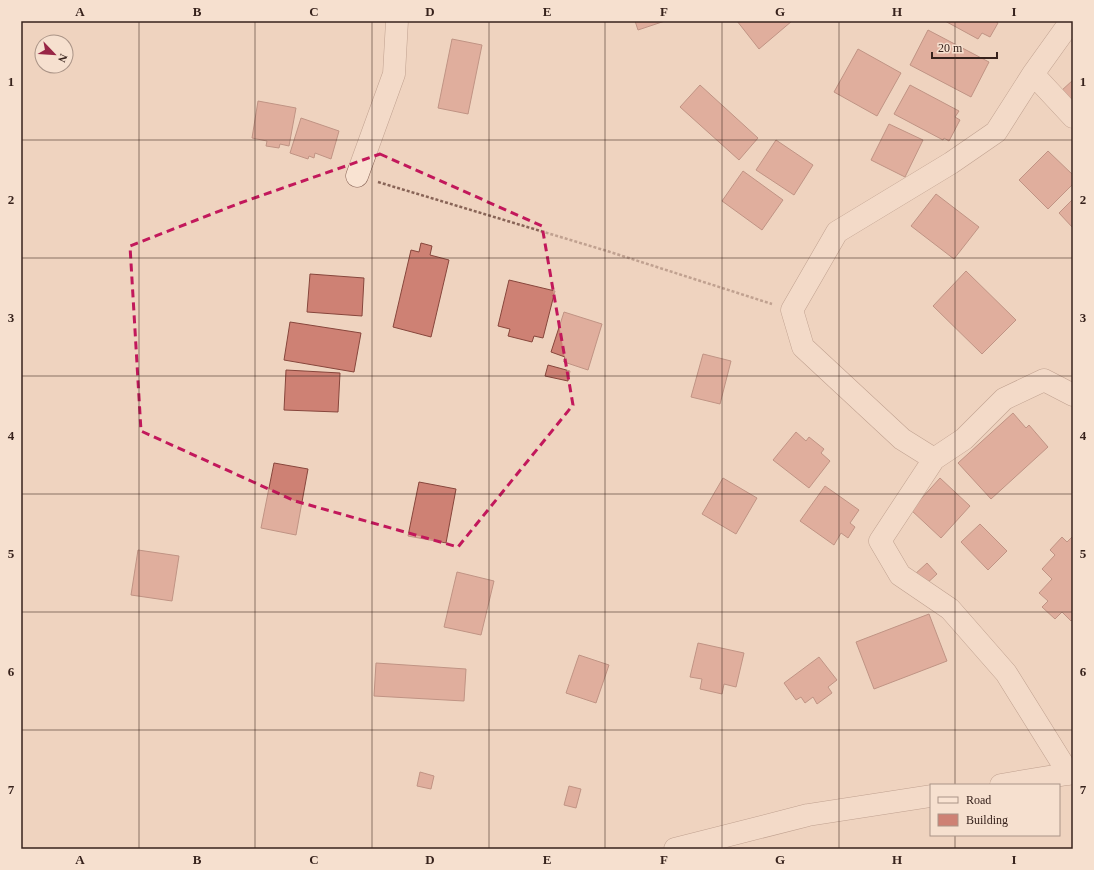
<svg xmlns="http://www.w3.org/2000/svg" width="1094" height="870" font-family="'Times New Roman',serif">
<rect width="100%" height="100%" fill="#efd3bf"/>
<path fill="#ce8174" stroke="#87463c" d="M635 21H665L638 30Z
M737 21H792L759 49Z
M945 21H995L998 23 990 37 982 33 978 39Z
M928 30 989 62 971 97 910 65Z
M452 39 482 45 468 114 438 108Z
M858 49 901 73 877 116 834 92Z
M1073 80V103L1061 91Z
M700 85 758 138 739 160 680 107Z
M910 85 959 111 955 117 960 120 949 141 944 138 943 140 894 114Z
M258 101 296 108 289 146 280 144 279 148 266 146 267 141 252 138Z
M301 118 339 131 331 159 315 153 314 158 309 156 308 159 290 153Z
M889 124 923 140 905 177 871 160Z
M776 140 813 165 794 195 756 170Z
M1048 151 1073 175V184L1048 209 1019 180Z
M743 171 783 200 762 230 722 201Z
M936 194 979 227 954 259 911 226Z
M1073 199V228L1059 213Z
M421 243 432 246 430 255 449 260 431 337 393 327 411 250 419 252Z
M966 271 1016 320 982 354 933 306Z
M310 274 364 278 362 316 307 312Z
M509 280 555 291 543 338 534 336 532 342 508 336 510 329 498 326Z
M564 312 602 324 588 370 564 362 565 357 551 352Z
M290 322 361 333 354 372 284 360Z
M703 354 731 361 720 404 691 397Z
M548 365 570 371 568 381 545 376Z
M286 370 340 373 338 412 284 410Z
M1013 413 1026 428 1029 425 1048 447 991 499 958 463Z
M796 432 806 441 809 437 824 449 821 453 830 461 809 488 773 460Z
M274 463 308 469 296 535 261 528Z
M723 478 757 498 736 534 702 514Z
M940 478 970 506 941 538 911 510Z
M419 482 456 489 446 543 408 536Z
M825 486 859 510 850 523 855 527 848 538 841 533 834 545 800 521Z
M980 524 1007 551 988 570 961 542Z
M1073 536V619L1071 621 1062 612 1055 619 1042 607 1048 601 1039 593 1052 579 1042 569 1055 555 1050 550 1062 537 1067 542Z
M138 550 179 556 172 601 131 595Z
M927 563 937 574 924 586 914 575Z
M457 572 494 581 481 635 444 627Z
M929 614 947 661 874 689 856 642Z
M698 643 744 653 736 687 724 684 722 694 700 689 702 679 690 677Z
M579 655 609 665 596 703 566 693Z
M819 657 837 680 828 687 832 693 817 704 813 697 805 703 801 697 796 700 784 683Z
M376 663 466 669 464 701 374 696Z
M420 772 434 776 431 789 417 786Z
M569 786 581 789 576 808 564 805Z"/>
<g fill="none" stroke-linecap="round" stroke-linejoin="round">
<defs>
<path id="street" d="M1071 21 1033 74 1073 117
M1033 74 996 132 951 163 837 232 792 310 803 347 902 439 934 459 964 439 1004 399 1044 380 1073 395
M357 176 394 74 397 21
M934 459 880 541 900 575 950 609 1006 673 1069 774
M1001 785 1073 773
M675 849 808 815 931 796"/>
</defs>
<use href="#street" stroke="#886457" stroke-width="23"/>
<path stroke="#886457" stroke-width="2.5" stroke-dasharray="3 2" stroke-linecap="butt" d="M378 182 607 251 772 304"/>
<use href="#street" stroke="#f9e3d2" stroke-width="22"/>
</g>
<path d="M0 0H1094V870H0ZM380 154 542 226 573 405 458 547 295 501 141 431 130 246 240 203Z" fill="#efd3bf" fill-opacity=".55" fill-rule="evenodd"/>
<path fill="none" stroke="#c2185b" stroke-width="3" stroke-dasharray="8 5" stroke-linejoin="round" d="M380 154 542 226 573 405 458 547 295 501 141 431 130 246 240 203Z"/>
<path fill="none" stroke="#37221c" stroke-width="1" stroke-opacity="0.55" d="M139 21V849M255 21V849M372 21V849M489 21V849M605 21V849M722 21V849M839 21V849M955 21V785M21 140H1073M21 258H1073M21 376H1073M21 494H1073M21 612H1073M21 730H1073M955 835V849"/>
<rect width="1094" height="870" fill="none" stroke="#f6e0cf" stroke-width="44"/>
<rect x="930" y="784" width="130" height="52" fill="#f6e0cf" stroke="#aa9487"/>
<rect x="938" y="797" width="20" height="6" fill="#f9e3d2" stroke="#aa9487"/>
<text x="966" y="804" font-size="12" fill="#37221c">Road</text>
<rect x="938" y="814" width="20" height="12" fill="#ce8174" stroke="#aa9487"/>
<text x="966" y="824" font-size="12" fill="#37221c">Building</text>
<g transform="translate(54 54) rotate(115)"><circle r="19" fill="#f6e0cf" stroke="#aa9487"/>
<path d="M0-3L7 15L0 10L-7 15Z" fill="#982646"/>
<text y="-6" font-size="11" font-weight="bold" text-anchor="middle" fill="#37221c">N</text>
</g>
<path d="M932 52v6h65v-6" fill="none" stroke="#37221c" stroke-width="2"/>
<text x="938" y="52" font-size="12" fill="#37221c" stroke="#f6e0cf" stroke-width="3" paint-order="stroke">20 m</text>
<rect x="22" y="22" width="1050" height="826" fill="none" stroke="#37221c" stroke-width="1.5"/>
<g font-size="13" text-anchor="middle" font-weight="bold" fill="#37221c">
<text x="80" y="16">A</text>
<text x="197" y="16">B</text>
<text x="314" y="16">C</text>
<text x="430" y="16">D</text>
<text x="547" y="16">E</text>
<text x="664" y="16">F</text>
<text x="780" y="16">G</text>
<text x="897" y="16">H</text>
<text x="1014" y="16">I</text>
<text x="11" y="86">1</text>
<text x="1083" y="86">1</text>
<text x="11" y="204">2</text>
<text x="1083" y="204">2</text>
<text x="11" y="322">3</text>
<text x="1083" y="322">3</text>
<text x="11" y="440">4</text>
<text x="1083" y="440">4</text>
<text x="11" y="558">5</text>
<text x="1083" y="558">5</text>
<text x="11" y="676">6</text>
<text x="1083" y="676">6</text>
<text x="11" y="794">7</text>
<text x="1083" y="794">7</text>
<text x="80" y="864">A</text>
<text x="197" y="864">B</text>
<text x="314" y="864">C</text>
<text x="430" y="864">D</text>
<text x="547" y="864">E</text>
<text x="664" y="864">F</text>
<text x="780" y="864">G</text>
<text x="897" y="864">H</text>
<text x="1014" y="864">I</text>
</g>
</svg>
